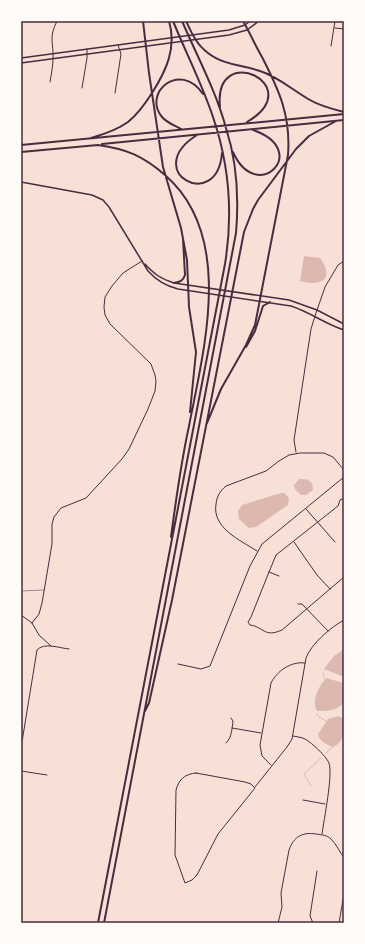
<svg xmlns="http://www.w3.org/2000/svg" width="365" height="944" font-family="Literata,serif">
<rect width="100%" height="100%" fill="#f7e1d7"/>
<path fill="#dcb8b0" d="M304 256 320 258C335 279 322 287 300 281Z
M299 479C308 479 313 480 313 490L306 495H301L295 489 294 485Z
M281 493H284L289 498 288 505 256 527 249 528 239 519 238 511 242 505Z
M344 649V677L324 669 334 656Z
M327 678 343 683V703C337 711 327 711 317 711 311 702 319 684 327 678Z
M338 716 344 719C344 730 345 742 333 747 327 745 319 741 318 734L328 719Z"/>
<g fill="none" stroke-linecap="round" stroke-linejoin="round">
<path stroke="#dcb8b0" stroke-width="1" d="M323 673V675L325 679
M317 714 319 717 326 721
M326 753 333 747
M311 786 304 774 321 758"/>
<path stroke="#4a2c40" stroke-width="0.5" d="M21 591 44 590"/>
<path stroke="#4a2c40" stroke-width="1" d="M335 28 344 29
M331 46 335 21
M50 82C51 75 53 67 53 59 54 42 48 39 57 21
M82 88 87 58V49
M115 93 121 54 118 45
M296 452 294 440 311 329 315 316 325 287 338 265 344 261
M344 498 340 500 338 506 276 555 269 572 251 617 248 622 250 625C264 627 264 638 282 630L344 577
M306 509 335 542
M294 542 317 575 330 589
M257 551C240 540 212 528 216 504 217 496 220 491 226 486L266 471 279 461 289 455 300 453H324L333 457 344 470
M269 572 279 576
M298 604H302L328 631
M21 615 32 623 39 635 51 646
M32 623 39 614 42 603 52 544V524L54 517 61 508 86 498 122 459 129 449 148 409 155 391 156 381 155 375 151 364 110 324 105 315 104 307 105 297 112 286 123 273 142 261
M178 664 201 669 210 666 250 566 262 544 344 477
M232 728 261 733
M293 736C297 737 301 737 305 739 312 743 326 756 329 763 333 775 324 819 322 834
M226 743C232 738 232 728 233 721L231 718
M21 748 37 650C44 642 59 648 69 649
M271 765 262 756 260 745 271 683C277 671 291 661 305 663
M21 771 47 775
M196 773 245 782 251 784 255 788 218 834 197 875 192 880 185 883 175 855 176 790C179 779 185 774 196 773Z
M255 787 287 747 292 739 306 658C311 644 331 627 344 620
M303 800 325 804
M278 923 282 907 281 893 289 850C294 836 303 832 316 834 322 835 327 835 331 839 336 844 340 852 344 858
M313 923 310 916 317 871
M339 923 344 894"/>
<path stroke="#4a2c40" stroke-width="1.5" d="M21 58 229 30 245 25 250 21
M21 63 229 35 247 30 259 21"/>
<path stroke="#4a2c40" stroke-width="1.5" d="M21 182 92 195 103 200 109 207 148 271C156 280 166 286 178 289L291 306C310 312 325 324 344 330
M145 264C154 274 161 279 174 283L289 300 317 310 344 324"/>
<path stroke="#4a2c40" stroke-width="2" d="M143 21 149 73 163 167 181 228 187 260 189 307 196 352 190 412
M186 21C192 34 197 45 208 53 223 65 243 65 260 71 279 77 292 90 310 100 320 106 332 109 344 112
M220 107C213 40 310 85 247 122
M181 129C174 125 167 123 162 117 142 93 180 60 203 94
M197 135C140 171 217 214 222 153
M91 138C105 134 117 130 128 122 138 114 145 104 152 93 166 71 177 48 169 21
M102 144 344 120
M21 145 344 114
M98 145C127 149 143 156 165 175 235 236 204 348 189 426 181 463 176 499 171 537
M21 152 98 145
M233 152C257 206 312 150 253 130
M174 283C180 282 183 281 185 275L183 239
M246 347 255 331 263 306 270 302
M207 423 221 389 246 345 255 325 288 155C291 116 279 90 262 57 255 45 250 33 243 21
M145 711 149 703 172 600 244 232 253 209 258 200 296 149 309 136 336 121
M98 923 225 264C233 215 229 164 213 117 202 84 186 53 173 21
M104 923 236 233C239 198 237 162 226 128 216 91 197 56 182 21"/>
</g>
<rect width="365" height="944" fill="none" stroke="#fffaf5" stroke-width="44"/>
<rect x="22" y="22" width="321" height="900" fill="none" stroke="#4a2c40" stroke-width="1.5"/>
</svg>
